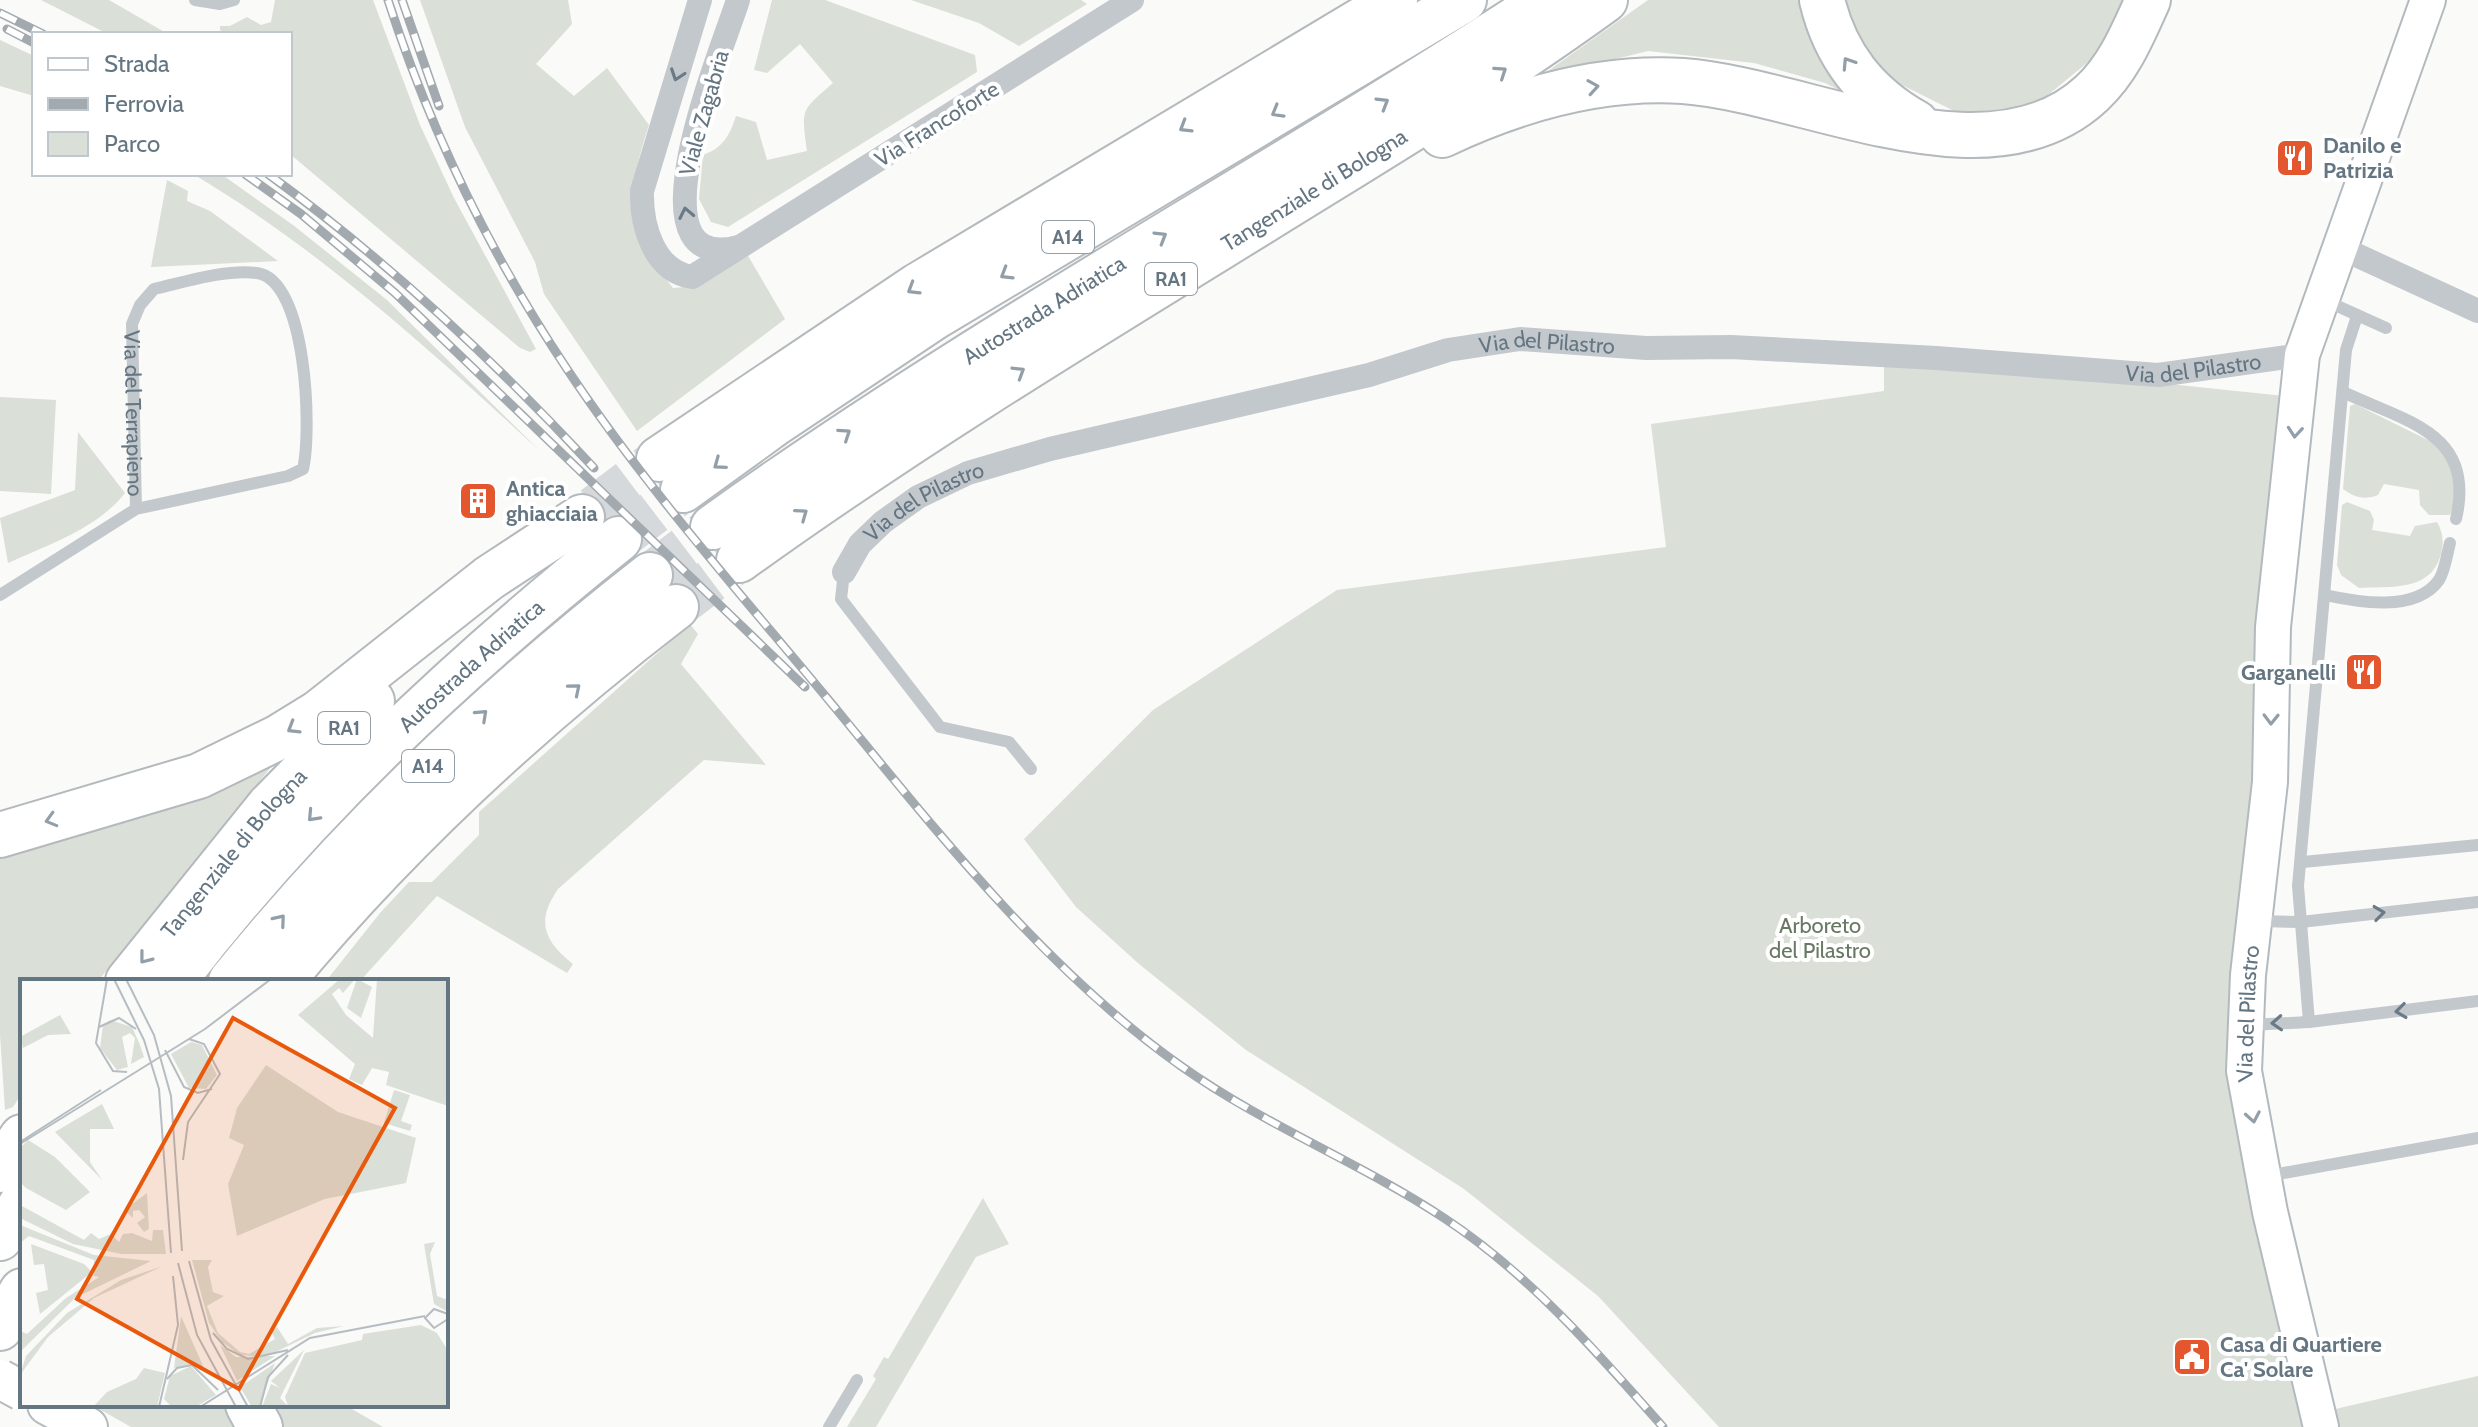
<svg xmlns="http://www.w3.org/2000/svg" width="2478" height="1427" font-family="Cabin,sans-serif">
<rect width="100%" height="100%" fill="#fafaf8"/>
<path fill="#dadfd7" d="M41 0H109L168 34H108Z
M275 0H373L420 125 454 198 536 349 530 352 520 348 290 154V34H226L220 30V26H230L247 17 261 25 271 22Z
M420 0H568L572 24 536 64 574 96 607 68 649 125C637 161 623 210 644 247 652 261 663 275 673 288L695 286 747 254 785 319 637 431 544 294 535 262 465 127Z
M772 0H825L975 55 977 72 728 227 711 222 699 199 703 155C723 148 730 135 736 116L756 122 767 160 807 151C801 108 801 111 833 83L800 44 767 73 754 70Z
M911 0H1081L1087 4 1019 46 979 23Z
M1648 0H1804L1860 101 1825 83 1754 63 1648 51 1538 78Z
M1845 0H2127L2093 58 2037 104 1962 115 1896 82 1847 29Z
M0 40 34 56V96L0 86Z
M193 174H221L293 225 387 300 540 451C431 351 321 250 193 174Z
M167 180 188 191 187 201 210 211 278 261 151 267Z
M1884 365 2179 385 2284 396 2258 777 2237 980 2307 1427H1719L1598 1296 1464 1189 1246 1050 1139 964 1076 907 1024 839 1153 710 1337 590 1666 547 1651 424 1884 391Z
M0 397 56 400 51 494 0 491Z
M2355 404 2440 446C2455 464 2460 494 2450 515H2429L2420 505 2419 490 2384 484 2378 495C2365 500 2355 498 2343 489L2350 406Z
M78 432 125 493C98 528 48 545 8 563L0 518 75 490Z
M2347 502 2370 511 2374 520 2372 530 2410 536 2415 526 2437 522C2443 532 2444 542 2441 554 2431 592 2391 586 2359 588L2341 575 2337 565 2342 505Z
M690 624 698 634 681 664 766 765 704 760 558 889C536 921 543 940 573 964L567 973 437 896 360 981H326L380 913 409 882H432L479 835V812Z
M276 761 98 981H22V1093L13 1107 5 1110 0 1035V850Z
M983 1198 1009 1244 976 1257 876 1427H847L876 1379 873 1376 884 1357 888 1359Z
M2478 1376V1427H2334L2331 1410Z
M92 1405H234L245 1427H131Z
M260 1405H345L383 1427H272Z"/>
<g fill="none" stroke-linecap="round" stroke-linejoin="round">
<path stroke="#d5d9db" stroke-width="44" stroke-dasharray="44 22" stroke-linecap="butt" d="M594 508 659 459
M619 539 683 490
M650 575 713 527
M676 607 739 560"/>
<defs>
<g id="secondary">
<path id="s3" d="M2321 1427 2270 1212 2244 1071 2248 975 2270 782 2273 627 2302 355 2428 0"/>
</g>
<path id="primary" d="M47 1405 88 1427"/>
<g id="highway">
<path d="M1822 0C1835 55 1866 95 1916 123"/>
<path d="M1442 135C1516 100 1600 76 1683 81 1806 90 1989 190 2092 93 2119 68 2133 33 2148 0"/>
<path d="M659 459 917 286 1395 0"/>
<path d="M683 490 774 424 933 318 1464 0"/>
<path id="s4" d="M713 527C980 335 1270 180 1545 0"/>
<path id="s5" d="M739 560C908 438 1086 330 1263 221 1379 149 1495 80 1605 0"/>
<path d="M0 835 199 776 279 737 318 713 489 578 582 517"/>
<path id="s6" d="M128 981 269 806 372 701"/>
<path id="s7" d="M174 981C303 813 454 671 619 539"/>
<path d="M231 981C354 829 495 696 650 575"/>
<path d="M282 981C397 842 533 717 676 607"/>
<path d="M0 1170 22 1137"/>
<path d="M0 1238 22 1203"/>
<path d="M0 1328 22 1291"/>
<path d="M248 1405 260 1427"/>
</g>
</defs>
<use href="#secondary" stroke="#b3babf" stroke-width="38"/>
<use href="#primary" stroke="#b5babe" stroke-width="42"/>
<use href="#highway" stroke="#b4b9bd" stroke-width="48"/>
<g stroke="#c3c8cc" stroke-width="12">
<path d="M195 0 220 4 234 0"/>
<path d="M2324 300 2386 328"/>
<path d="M2343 392C2407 422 2476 433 2456 519"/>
<path d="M844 572 841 599 940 727 1009 742 1031 769"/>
<path id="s1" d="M0 595 136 509 288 476 303 469C312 431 307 280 257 273 224 269 185 282 154 289L140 305 132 324 136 509"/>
<path d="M2325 595C2357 602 2416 613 2439 580 2445 571 2447 554 2450 543"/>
<path d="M2303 862 2478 845"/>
<path d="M2258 921 2301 922 2478 902"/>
<path d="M2309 1022 2298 886 2346 350 2357 316"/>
<path d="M2249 1025 2309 1022 2478 1001"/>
<path d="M2267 1176 2478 1138"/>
<path d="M829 1427 857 1380"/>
</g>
<g stroke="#c3c8cc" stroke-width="24">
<path d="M700 0 642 191C641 226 654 271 692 277L1132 0"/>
<path d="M738 247C625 277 725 43 738 0"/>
<path d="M2339 247 2478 311"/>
<path id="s2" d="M844 572 860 544 883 522 918 497 968 473 1050 449 1369 375 1448 350 1520 339 1646 348 1731 347 1936 358 2158 375 2302 355"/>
</g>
<use href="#secondary" stroke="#fff" stroke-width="34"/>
<use href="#primary" stroke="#fff" stroke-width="38"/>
<use href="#highway" stroke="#fff" stroke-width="44"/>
<defs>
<path id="rail" d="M388 0C430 130 491 255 567 369 648 491 748 602 841 715 942 838 1049 973 1181 1066 1264 1125 1359 1162 1444 1218 1528 1273 1597 1352 1663 1427
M402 0 439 106
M0 13 43 34
M7 29 34 43
M245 174 301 214 395 293 805 687
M268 174C386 260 495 361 594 468"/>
</defs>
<use href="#rail" stroke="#a2aab0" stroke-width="9"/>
<use href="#rail" stroke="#fff" stroke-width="6" stroke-dasharray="18" stroke-linecap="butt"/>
<defs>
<path id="primary-bridge" d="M0 1379 22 1391"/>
</defs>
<use href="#primary-bridge" stroke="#b5babe" stroke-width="42" stroke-linecap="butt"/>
<use href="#primary-bridge" stroke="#fff" stroke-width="38"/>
</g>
<defs><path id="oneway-chevron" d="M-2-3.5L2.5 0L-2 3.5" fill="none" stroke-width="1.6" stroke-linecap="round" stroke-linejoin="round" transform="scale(2)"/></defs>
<g stroke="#939fa8">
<use href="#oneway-chevron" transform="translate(1848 63) rotate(-123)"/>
<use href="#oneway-chevron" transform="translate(1501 72) rotate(-34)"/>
<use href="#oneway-chevron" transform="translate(1593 87) rotate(-9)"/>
<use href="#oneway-chevron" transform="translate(1383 103) rotate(-31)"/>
<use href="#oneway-chevron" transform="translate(1277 112) rotate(150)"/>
<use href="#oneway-chevron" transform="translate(1185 127) rotate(149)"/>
<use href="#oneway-chevron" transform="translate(1161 237) rotate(-31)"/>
<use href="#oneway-chevron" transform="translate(1006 274) rotate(149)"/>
<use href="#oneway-chevron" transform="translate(913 289) rotate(148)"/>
<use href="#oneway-chevron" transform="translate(1019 372) rotate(-32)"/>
<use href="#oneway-chevron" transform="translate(2295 432) rotate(95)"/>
<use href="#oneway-chevron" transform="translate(845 434) rotate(-34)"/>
<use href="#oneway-chevron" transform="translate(719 464) rotate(144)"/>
<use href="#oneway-chevron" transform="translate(802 514) rotate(-36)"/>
<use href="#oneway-chevron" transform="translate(575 689) rotate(-40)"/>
<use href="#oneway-chevron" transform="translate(482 715) rotate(-43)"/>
<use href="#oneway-chevron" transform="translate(2271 719) rotate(91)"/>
<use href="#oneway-chevron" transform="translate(293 728) rotate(149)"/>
<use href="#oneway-chevron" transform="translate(313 816) rotate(133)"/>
<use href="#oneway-chevron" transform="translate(51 820) rotate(164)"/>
<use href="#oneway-chevron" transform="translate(280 920) rotate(-50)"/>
<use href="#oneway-chevron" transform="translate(145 958) rotate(128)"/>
<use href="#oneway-chevron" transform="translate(2253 1117) rotate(80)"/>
</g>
<g stroke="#6a7a87">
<use href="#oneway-chevron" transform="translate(677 75) rotate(109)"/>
<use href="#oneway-chevron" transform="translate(686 213) rotate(-102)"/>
<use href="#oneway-chevron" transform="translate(2379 913) rotate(-7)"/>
<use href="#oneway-chevron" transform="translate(2401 1011) rotate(173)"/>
<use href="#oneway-chevron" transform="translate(2277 1023) rotate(177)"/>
</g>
<defs>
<symbol id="restaurant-square" viewBox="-11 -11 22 22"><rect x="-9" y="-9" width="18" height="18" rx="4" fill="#e4572e" stroke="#fff"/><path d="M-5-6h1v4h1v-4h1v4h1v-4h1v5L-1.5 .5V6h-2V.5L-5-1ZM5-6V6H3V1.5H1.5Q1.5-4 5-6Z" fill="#fff"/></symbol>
<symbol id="building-square" viewBox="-11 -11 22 22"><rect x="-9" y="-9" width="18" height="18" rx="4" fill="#e4572e" stroke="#fff"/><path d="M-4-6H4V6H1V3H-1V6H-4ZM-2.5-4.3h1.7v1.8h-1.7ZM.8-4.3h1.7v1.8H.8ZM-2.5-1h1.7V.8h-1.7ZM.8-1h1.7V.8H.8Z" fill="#fff"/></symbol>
<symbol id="civic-square" viewBox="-11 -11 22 22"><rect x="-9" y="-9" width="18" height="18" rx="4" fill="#e4572e" stroke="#fff"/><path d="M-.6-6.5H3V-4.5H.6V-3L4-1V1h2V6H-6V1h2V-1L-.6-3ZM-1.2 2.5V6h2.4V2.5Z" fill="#fff"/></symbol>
</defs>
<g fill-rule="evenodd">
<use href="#restaurant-square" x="2273" y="136" width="44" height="44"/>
<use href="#building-square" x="456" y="479" width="44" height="44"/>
<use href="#restaurant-square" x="2342" y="650" width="44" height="44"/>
<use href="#civic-square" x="2170" y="1335" width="44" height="44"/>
</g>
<g text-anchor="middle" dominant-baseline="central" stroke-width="8" stroke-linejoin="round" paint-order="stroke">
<g fill="#fff" stroke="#939fa8" stroke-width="2">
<rect x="1042" y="221" width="52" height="32" rx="6"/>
<rect x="1145" y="263" width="52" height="32" rx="6"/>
<rect x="318" y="712" width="52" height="32" rx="6"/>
<rect x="402" y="750" width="52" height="32" rx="6"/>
</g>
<g font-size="20" font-weight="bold" fill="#657683">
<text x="1068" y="237">A14</text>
<text x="1171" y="279">RA1</text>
<text x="344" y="728">RA1</text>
<text x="428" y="766">A14</text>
</g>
<g font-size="22" fill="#657683" stroke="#fff">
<text transform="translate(704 113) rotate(-74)">Viale Zagabria</text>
<text transform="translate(937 124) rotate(-32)">Via Francoforte</text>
<text stroke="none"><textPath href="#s5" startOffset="684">Tangenziale di Bologna</textPath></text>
<text stroke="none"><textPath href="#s4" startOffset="396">Autostrada Adriatica</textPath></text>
<text stroke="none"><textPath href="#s2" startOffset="758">Via del Pilastro</textPath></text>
<text stroke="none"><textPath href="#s2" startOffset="1406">Via del Pilastro</textPath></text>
<text stroke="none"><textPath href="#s1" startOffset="782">Via del Terrapieno</textPath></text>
<text stroke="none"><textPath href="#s2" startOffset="110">Via del Pilastro</textPath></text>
<text stroke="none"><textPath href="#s7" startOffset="434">Autostrada Adriatica</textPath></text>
<text stroke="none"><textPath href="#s6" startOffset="166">Tangenziale di Bologna</textPath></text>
<text stroke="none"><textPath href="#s3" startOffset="422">Via del Pilastro</textPath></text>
</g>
<g font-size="22" font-weight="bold" fill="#657683" stroke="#fff" text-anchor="start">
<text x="2323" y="145">Danilo e<tspan x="2323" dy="25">Patrizia</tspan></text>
<text x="506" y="488">Antica<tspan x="506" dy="25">ghiacciaia</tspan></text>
<text x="2336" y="672" text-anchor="end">Garganelli</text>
<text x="2220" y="1344">Casa di Quartiere<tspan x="2220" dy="25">Ca' Solare</tspan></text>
</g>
<g font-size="22" fill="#687a64" stroke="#fff">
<text x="1820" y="925">Arboreto<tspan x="1820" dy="25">del Pilastro</tspan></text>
</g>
</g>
<g transform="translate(20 979)">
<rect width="428" height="428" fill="#fafaf8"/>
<path d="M320 0H335L323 14 319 9 312 15 326 36 353 59 357 0H428V127L366 106 369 93 352 89 342 106 329 100 335 85 278 36ZM337 0 352 8 341 39 327 29ZM40 36 51 55 28 56 3 69 0 58ZM90 41 112 48 120 66 124 78 111 85 115 59 110 54 102 58 108 88 97 91 80 69 83 46ZM171 63 182 66 197 96 186 110 169 109 151 75ZM246 86 318 133 396 159 386 204 305 220 217 257 208 205 224 166 209 159 217 129ZM374 111 390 116 381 142 392 146 390 152 364 144ZM82 125 94 150H70V183L82 201 35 153ZM8 161 35 178 70 213 46 231 6 209 0 203V169ZM127 214 129 250 124 253 117 244 125 238 119 231 113 232V239L104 231ZM0 226 64 261 71 254 79 260 91 255 99 263 103 255 112 254 132 262 133 251H143L146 275H101L53 265 0 239ZM0 246 74 276 131 282 55 319 0 373V352L7 355 46 319 79 298 74 297V281L9 257 0 264ZM415 263 410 275 417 317 428 321V333L414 325 404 265ZM11 265 64 285 72 293 20 335 16 314 28 311 24 285 14 286ZM172 281H192L188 288 193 313 204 317 187 327 198 354 220 373 229 375 255 360 251 352 257 348 268 365 297 349 324 347 295 354 245 378 220 376 202 363 189 344ZM143 287 74 319 28 358 0 396 6 377 47 334 101 301ZM161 337 184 389H183L175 385 154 389ZM401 346 417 354 428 372V428H242L251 405 260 409 251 402 284 371 260 419 268 427 265 418 285 374 342 361 343 355ZM200 366 216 378 255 377 217 402ZM255 384 239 428H232L220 408ZM171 387 196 416 175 428 150 426 144 420 150 397ZM124 389 145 394 137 428H73L87 413 116 400Z" fill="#dadfd7"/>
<path fill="none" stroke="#b5bdc2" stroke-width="2" d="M87 0 76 64 93 92 107 93M94 0 124 61 139 110 151 274M106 0 134 56 151 117 162 272M79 48 99 39 116 50M145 71 164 108 178 114 192 110M0 163 81 111M0 165 185 50 251 0M163 181 168 143 200 95 184 65 169 60M169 282 191 361 228 428M158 284 177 356 216 428M428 335 414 330 405 339 414 349 428 340M193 354 207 370 228 380 268 371M147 400 157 389 172 386 198 411M139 428 158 346 153 297M180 428 290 359 405 337M240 428 248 398 268 376"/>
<path fill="#e8590c" fill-opacity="0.15" stroke="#e8590c" stroke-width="4" d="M213 39 375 129 219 410 57 320Z"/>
<rect width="428" height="428" fill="none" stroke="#657683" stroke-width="4"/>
</g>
<rect x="32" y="32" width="260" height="144" fill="#ffffff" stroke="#c1c8cd" stroke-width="2"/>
<rect x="48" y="58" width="40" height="12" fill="#ffffff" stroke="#c1c8cd" stroke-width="2"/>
<text x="104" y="72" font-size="24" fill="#657683">Strada</text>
<rect x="48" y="98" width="40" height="12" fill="#a2aab0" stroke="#c1c8cd" stroke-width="2"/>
<text x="104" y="112" font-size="24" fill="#657683">Ferrovia</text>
<rect x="48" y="132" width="40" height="24" fill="#dadfd7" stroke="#c1c8cd" stroke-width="2"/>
<text x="104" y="152" font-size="24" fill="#657683">Parco</text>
</svg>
